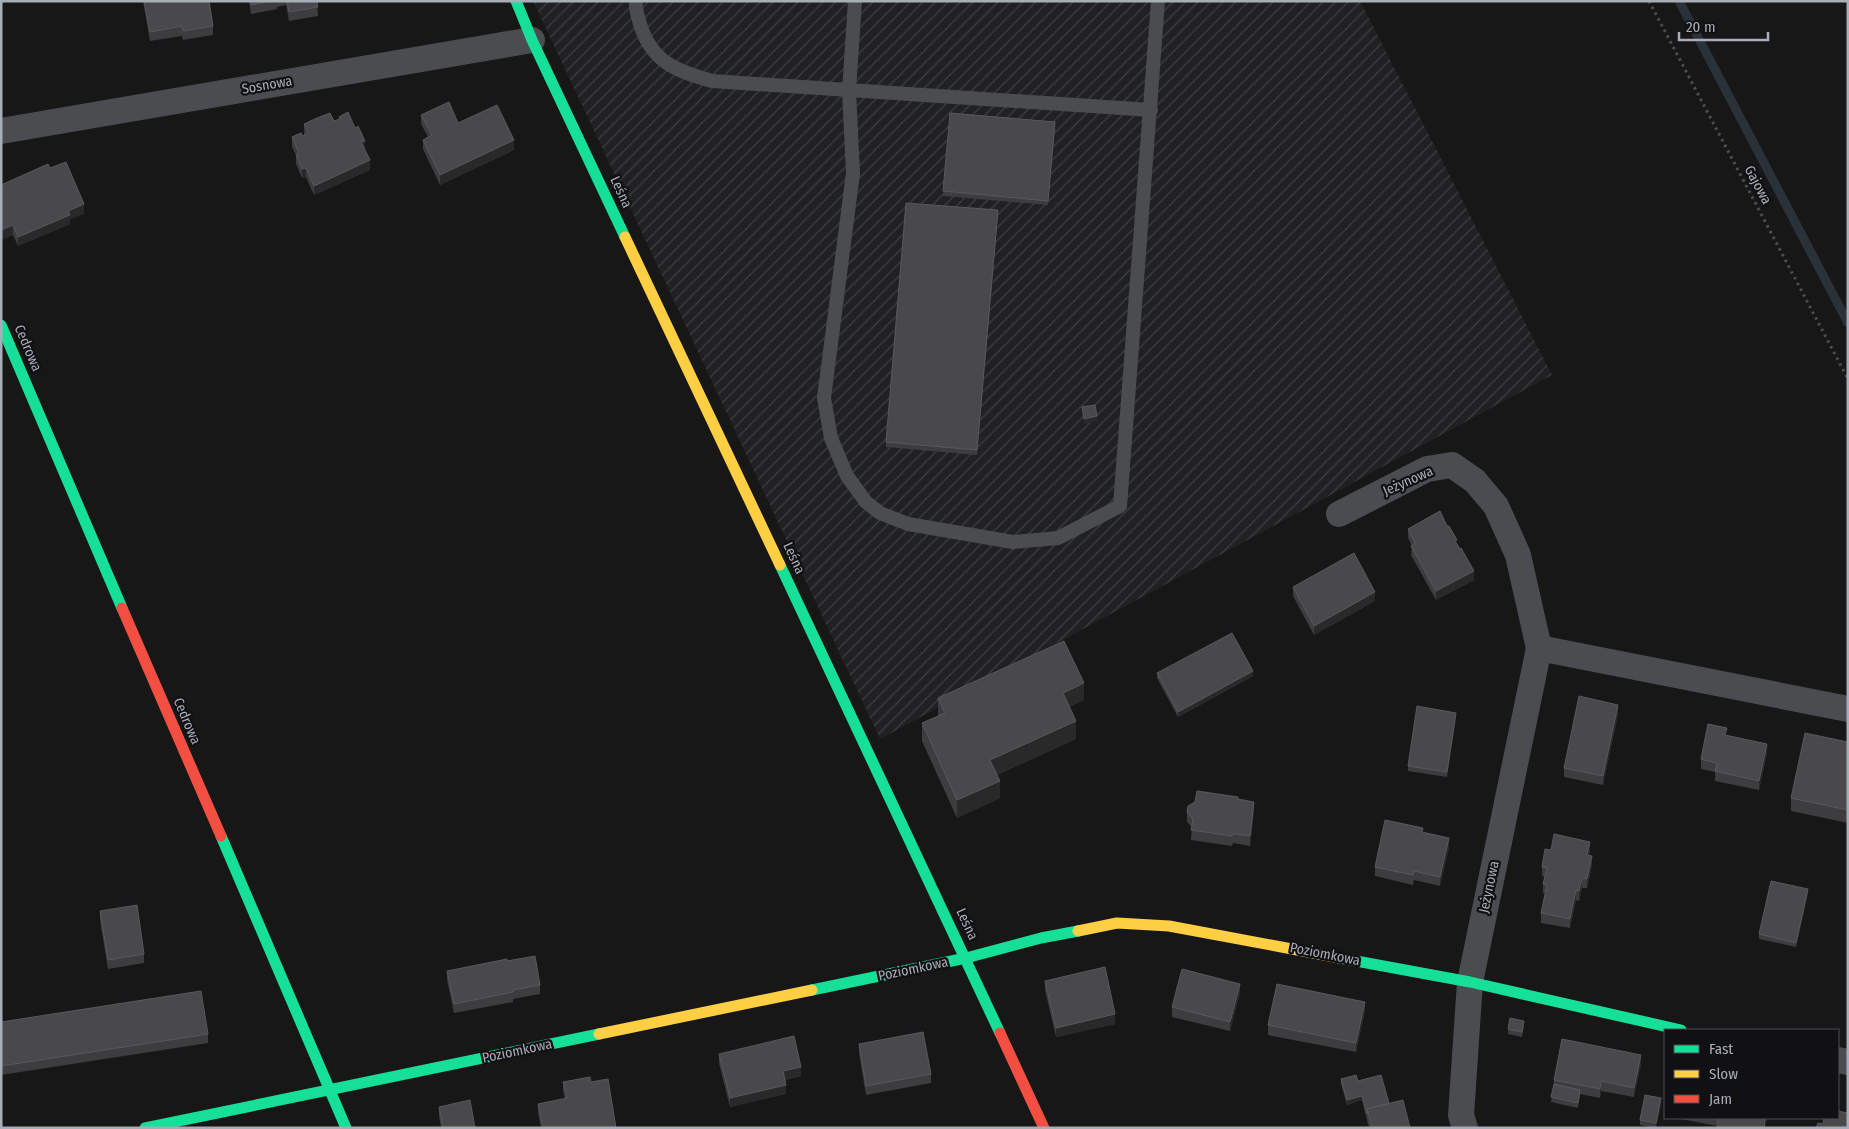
<svg xmlns="http://www.w3.org/2000/svg" width="1849" height="1129" font-family="'Fira Sans Condensed',sans-serif">
<defs>
<pattern id="industrial-furrows" width="10" height="10" patternUnits="userSpaceOnUse" patternTransform="scale(1.25)"><rect width="10" height="10" fill="#212123"/><path d="M-1 1l2-2M0 10L10 0M9 11l2-2" fill="none" stroke="#3e3f41"/></pattern>
</defs>
<rect width="100%" height="100%" fill="#171717"/>
<path fill="url(#industrial-furrows)" d="M533 1H1360L1552 375 880 739Z"/>
<g fill="none" stroke-linecap="round" stroke-linejoin="round">
<path stroke="#2a3239" stroke-width="9" d="M1679 1 1848 323"/>
<path stroke="#4d4e52" stroke-width="3" stroke-dasharray="2.5 4" stroke-linecap="butt" d="M1649 1 1848 379"/>
<path stroke="#4b4c50" stroke-width="14" d="M636 1C635 9 638 16 640 24 652 63 677 71 712 81L1151 110
M855 1 849 91 853 173 824 398 831 438 847 476 866 502 880 513 908 524 1013 542 1058 538 1120 506 1158 1"/>
<path stroke="#4b4c50" stroke-width="26" d="M1 131 532 40
M1339 514 1427 469 1452 465 1475 481 1496 506 1518 555 1539 648 1470 982 1461 1115 1465 1128
M1539 648 1848 709
M1838 1060 1848 1062"/>
<path stroke="#16e098" stroke-width="11" d="M516 1 532 40 625 237
M1 325 122 608
M780 565 1000 1033
M221 836 346 1128
M1340 958 1470 982 1681 1030
M812 990 966 958 1041 938 1078 931
M145 1128 599 1034"/>
<path stroke="#ffcf43" stroke-width="11" d="M625 237 780 565
M1078 931 1117 923 1169 926 1340 958
M599 1034 812 990"/>
<path stroke="#f24e42" stroke-width="11" d="M122 608 221 836
M1000 1033 1044 1128"/>
</g>
<path fill="#3d3d3f" d="M143 1H209L213 26V35L183 40 182 36 150 41Z
M249 1H317L318 16 289 21 286 5 277 7V9L251 14Z
M421 115 458 123 514 150 440 185 423 149V140L428 137 421 124Z
M339 117 365 150 370 170 314 195 306 177 302 178 296 164V155L292 147V137L303 136 304 135V124L334 121 339 119Z
M1055 127 1048 205 943 196V191Z
M50 168 84 214 70 219V224L18 246 13 235 1 240Z
M998 215 977 455 886 447V442Z
M1447 526 1457 544 1474 580 1436 600 1411 555 1412 546 1408 538V529Z
M1293 587 1375 601 1314 635 1293 596Z
M1157 673 1253 676 1178 717 1157 678Z
M938 698 1084 700 1069 707 1076 739 997 775 1000 798 957 818 922 741V723L938 716Z
M1618 714 1603 785 1564 777V768Z
M1456 717 1447 777 1408 771V766Z
M1727 735 1767 753 1759 790 1715 781V772L1701 769V759Z
M1848 742V823L1791 811V798Z
M1238 799 1254 811 1250 846 1233 843 1232 846 1191 840 1192 827 1187 822V813Z
M1423 832 1449 847 1440 886 1414 880 1413 885 1375 876V867Z
M1551 850 1590 851 1589 856 1592 865 1587 888H1582L1579 901 1576 900 1570 928 1541 923V913L1545 893H1543V884L1545 877 1542 876V867Z
M1808 893 1796 947 1759 939V934Z
M100 911 144 954V963L108 969 100 920Z
M507 961 540 985V994L513 999V1002L454 1013 447 980V971Z
M1045 981 1115 1024 1056 1037 1045 990Z
M1240 993 1230 1031 1172 1017V1007Z
M1365 1011 1356 1052 1268 1035V1025Z
M1 1022 208 1034V1043L1 1075Z
M1524 1026 1522 1037 1508 1034V1029Z
M859 1044 931 1074V1083L866 1095 859 1053Z
M719 1054 801 1076 785 1080 786 1094 730 1107 719 1063Z
M1641 1064 1634 1097 1601 1091 1600 1098 1580 1094 1578 1108 1551 1102 1554 1080Z
M1341 1079 1389 1103 1410 1128H1369L1362 1100 1347 1105 1341 1084Z
M563 1082H591L616 1128H541L538 1113V1104L565 1099 563 1091Z
M1661 1103 1656 1128 1640 1125V1120Z
M439 1107 475 1128H441L439 1116Z
M1676 1118H1767L1765 1128 1717 1126Z"/>
<path fill="#29292a" d="M514 140V150L440 185V175Z
M365 141V150L361 142Z
M370 160V170L314 195V186Z
M306 168V177L302 178V169Z
M84 204V214L70 219V224L18 246V237L68 211Z
M13 225V235L1 240V230Z
M1097 416V421L1084 424V419Z
M1474 571V580L1436 600V591Z
M1375 592V601L1314 635V626Z
M1253 671V676L1178 717V712Z
M1084 683V700L1063 710V693Z
M1618 705V714L1603 785V776Z
M1456 713V717L1447 777V772Z
M1076 721V739L990 778V760Z
M1767 744V753L1759 790V781Z
M1000 781V798L957 818V800Z
M1254 802V811L1250 846V836Z
M1449 838V847L1440 886V877Z
M1590 842V851L1587 865V855Z
M1592 856V865L1587 888V879Z
M1582 878V888L1579 901V891Z
M1808 889V893L1796 947V943Z
M1576 890V900L1570 928V919Z
M1240 984V993L1230 1031V1022Z
M1365 1002V1011L1356 1052V1043Z
M1115 1014V1024L1056 1037V1028Z
M1641 1055V1064L1634 1097V1088Z
M801 1067V1076L783 1080V1071Z
M1601 1081V1091L1600 1098V1089Z
M786 1085V1094L730 1107V1098Z
M1362 1096V1100L1347 1105V1100Z
M1661 1098V1103L1656 1128V1123Z
M1765 1118H1767L1765 1128H1764Z"/>
<path fill="#49494c" stroke="#58595d" d="M144 1H209L213 26 183 31 182 26 150 32Z
M250 1H270L251 5Z
M287 1H317L318 7 289 12Z
M449 102 458 123 497 105 514 140 440 175 423 140 432 135 421 115Z
M348 112 355 128 358 126 365 141 361 142 370 160 314 186 306 168 302 169 296 155 299 153 292 137 301 133 303 136 308 133 304 124 317 118 330 113 334 121 340 119 339 117Z
M950 113 1055 122 1048 201 943 191Z
M66 162 84 204 68 211 70 215 18 237 13 225 1 230V185L48 164 50 168Z
M906 203 998 210 977 450 886 442Z
M1095 405 1097 416 1084 419 1082 407Z
M1440 511 1447 526H1449L1457 540 1455 541 1460 549 1461 548 1474 571 1436 591 1411 546 1415 543 1408 529Z
M1354 553 1375 592 1314 626 1293 587Z
M1232 633 1253 671 1178 712 1157 673Z
M1064 641 1084 683 1063 693 1076 721 990 760 1000 781 957 800 922 723 945 713 938 698Z
M1579 696 1618 705 1603 776 1564 768Z
M1417 706 1456 713 1447 772 1408 766Z
M1708 724 1727 728 1725 735 1767 744 1759 781 1715 771 1717 763 1701 759Z
M1805 733 1848 742V810L1791 798Z
M1197 791 1238 797V799L1254 802 1250 836 1233 834 1232 836 1191 830 1193 819 1187 813 1188 806 1195 802Z
M1385 820 1423 828 1422 832 1449 838 1440 877 1414 871 1413 875 1375 867Z
M1554 834 1590 842 1587 855 1592 856 1587 879 1582 878 1579 891 1576 890 1570 919 1541 913 1547 885 1543 884 1547 868 1542 867 1545 849 1551 850Z
M1771 881 1808 889 1796 943 1759 934Z
M137 905 144 954 108 960 100 911Z
M535 956 540 985 513 990V992L454 1004 447 971 507 959V961Z
M1105 967 1115 1014 1056 1028 1045 981Z
M1182 969 1240 984 1230 1022 1172 1007Z
M1277 984 1365 1002 1356 1043 1268 1025Z
M201 991 208 1034 1 1066V1022Z
M1510 1018 1524 1021 1522 1032 1508 1029Z
M923 1032 931 1074 866 1086 859 1044Z
M794 1036 801 1067 783 1071 786 1085 730 1098 719 1054Z
M1562 1039 1641 1055 1634 1088 1601 1081 1600 1089 1554 1080Z
M1356 1075 1358 1081 1381 1075 1389 1103 1367 1109V1114L1362 1096 1347 1100 1341 1079Z
M590 1077 591 1082 608 1079 616 1128H543L538 1104 567 1098 563 1082Z
M1554 1084 1580 1090 1578 1103 1551 1097Z
M1645 1095 1661 1098 1656 1123 1640 1120Z
M470 1100 475 1128H443L439 1107Z
M1403 1100 1410 1128H1372L1367 1109Z
M1838 1111 1848 1113V1128H1816L1818 1123 1823 1124 1824 1118H1838Z
M1718 1118H1765L1764 1128H1717Z"/>
<g text-anchor="middle" dominant-baseline="central" stroke-width="4.5" stroke-linejoin="round" paint-order="stroke">
<g font-size="14" fill="#a8adb8" stroke="#111113">
<text transform="translate(267 85) rotate(-10)">Sosnowa</text>
<text transform="translate(1758 185) rotate(62)">Gajowa</text>
<text transform="translate(621 192) rotate(65)">Leśna</text>
<text transform="translate(28 348) rotate(67)">Cedrowa</text>
<text transform="translate(1408 481) rotate(-24)">Jeżynowa</text>
<text transform="translate(794 558) rotate(65)">Leśna</text>
<text transform="translate(187 721) rotate(67)">Cedrowa</text>
<text transform="translate(1489 887) rotate(-78)">Jeżynowa</text>
<text transform="translate(967 924) rotate(65)">Leśna</text>
<text transform="translate(1325 954) rotate(11)">Poziomkowa</text>
<text transform="translate(913 969) rotate(-12)">Poziomkowa</text>
<text transform="translate(517 1051) rotate(-12)">Poziomkowa</text>
</g>
</g>
<rect width="1849" height="1129" fill="none" stroke="#a8adb8" stroke-width="5"/>
<rect x="1664" y="1029" width="175" height="90" fill="#111113" stroke="#4d4f55"/>
<rect x="1674" y="1045" width="25" height="8" fill="#16e098" stroke="#4d4f55"/>
<text x="1709" y="1054" font-size="15" fill="#a8adb8">Fast</text>
<rect x="1674" y="1070" width="25" height="8" fill="#ffcf43" stroke="#4d4f55"/>
<text x="1709" y="1079" font-size="15" fill="#a8adb8">Slow</text>
<rect x="1674" y="1095" width="25" height="8" fill="#f24e42" stroke="#4d4f55"/>
<text x="1709" y="1104" font-size="15" fill="#a8adb8">Jam</text>
<path d="M1679 32v8h89v-8" fill="none" stroke="#a8adb8" stroke-width="2.5"/>
<text x="1686" y="32" font-size="15" fill="#a8adb8" stroke="#111113" stroke-width="4" paint-order="stroke">20 m</text>
</svg>
